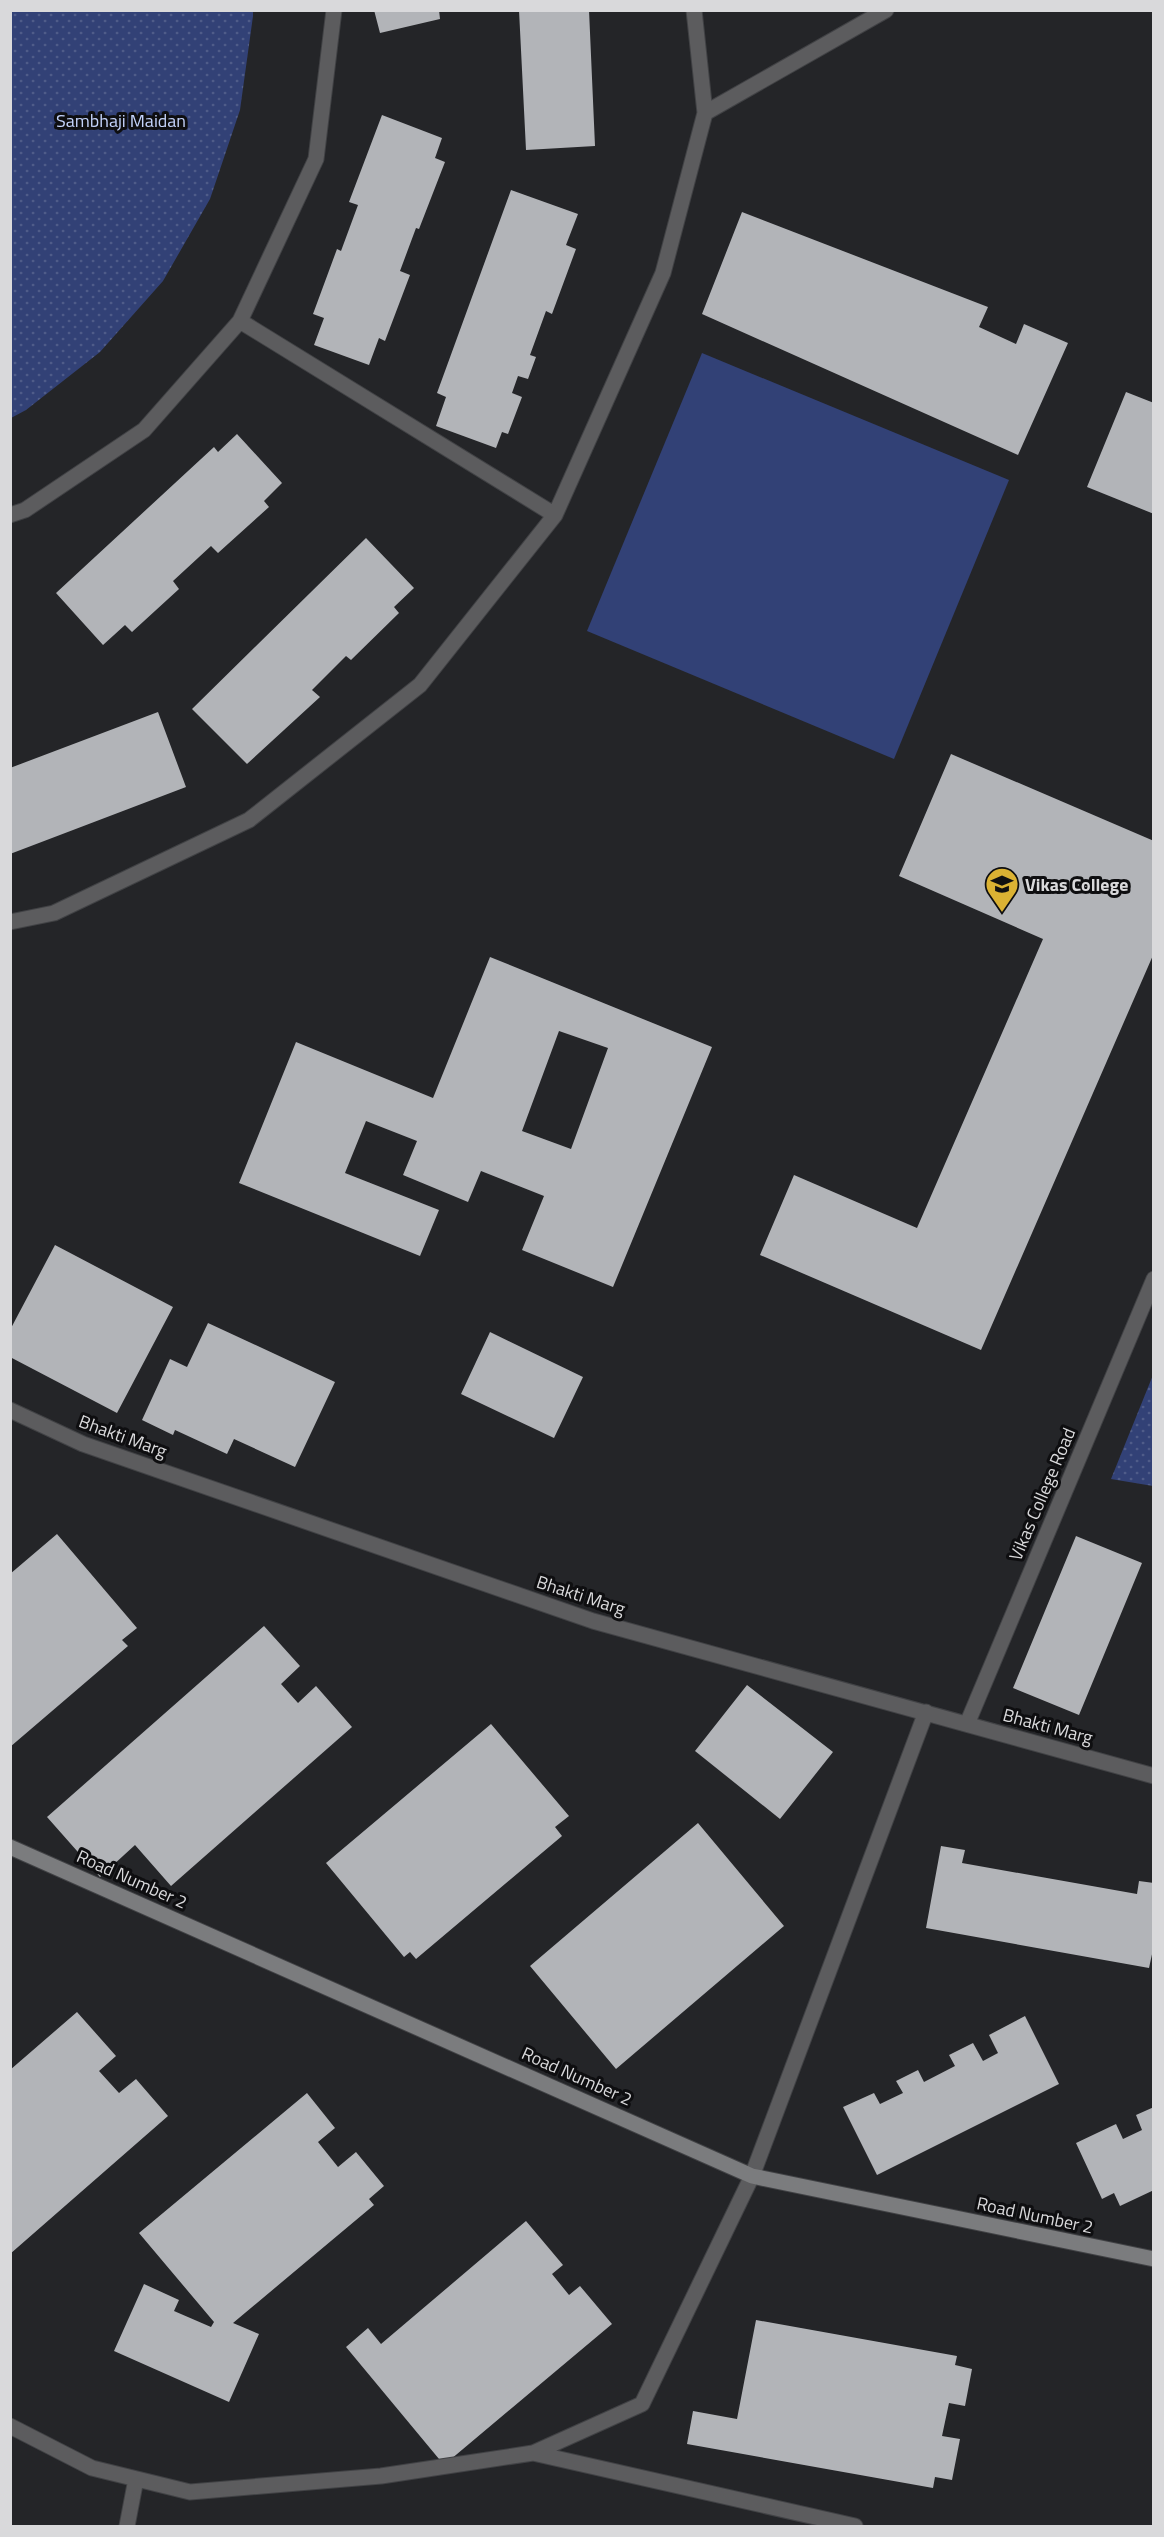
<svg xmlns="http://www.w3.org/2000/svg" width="1164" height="2537" font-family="'Titillium Web',sans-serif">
<defs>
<pattern id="grass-dots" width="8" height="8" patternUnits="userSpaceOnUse" patternTransform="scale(1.5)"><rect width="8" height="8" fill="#324176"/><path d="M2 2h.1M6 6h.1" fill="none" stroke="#4f5c89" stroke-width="1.8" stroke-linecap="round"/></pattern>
</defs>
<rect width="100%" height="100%" fill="#242528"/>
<path fill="url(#grass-dots)" d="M11 10H253V16L240 110 210 199 163 281 100 352 26 410 11 418Z
M1153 1375V1486L1111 1479Z"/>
<path fill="#324176" d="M702 353 1009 480 894 759 587 631Z"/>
<path fill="#b2b4b8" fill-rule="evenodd" d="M374 10H439L440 19 380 33Z
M519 10H589L595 146 526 150Z
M382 115 442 138 435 158 445 162 419 229 416 228 400 271 410 275 385 341 379 338 369 365 314 345 324 318 313 314 337 249 341 251 358 205 349 202Z
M511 190 578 214 566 245 576 249 552 314 546 311 530 355 536 357 528 379 518 376 512 393 522 397 508 434 502 432 496 448 436 426 446 397 437 393Z
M742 212 988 307 979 327 1016 344 1024 324 1068 343 1018 455 702 314Z
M1126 392 1154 403V514L1087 487Z
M237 434 282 483 264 501 269 507 218 553 211 546 173 581 179 589 132 632 125 625 103 645 56 593 214 447 218 452Z
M366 538 414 588 394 607 399 613 351 660 346 656 312 690 320 697 247 764 192 709Z
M158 712 186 787 10 854V768Z
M951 754 1154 841V953L981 1350 760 1255 794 1175 917 1228 1043 939 899 876Z
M490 957 712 1047 613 1287 522 1250 544 1196 481 1171 468 1202 403 1175 417 1141 366 1121 345 1173 439 1210 420 1256 239 1183 296 1042 433 1098ZM559 1031 608 1048 571 1149 522 1131Z
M55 1245 173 1307 117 1413 10 1357V1330Z
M208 1323 335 1382 295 1467 234 1439 227 1454 175 1430 173 1435 142 1420 170 1359 187 1367Z
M490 1332 583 1377 554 1438 461 1394Z
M57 1534 137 1628 122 1640 128 1646 10 1747V1574Z
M1076 1536 1142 1563 1079 1715 1013 1688Z
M264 1626 300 1666 281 1684 298 1703 316 1686 352 1727 171 1886 135 1845 100 1877 47 1817Z
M747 1685 833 1752 780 1819 695 1751Z
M491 1724 569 1816 555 1827 562 1836 416 1959 410 1952 404 1957 326 1863Z
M698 1823 784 1926 616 2069 530 1966Z
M941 1846 965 1850 962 1863 1137 1894 1139 1881 1154 1883V1945L1149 1968 926 1928Z
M77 2012 116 2056 99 2071 119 2093 136 2079 168 2116 10 2254V2070Z
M1025 2016 1059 2084 877 2175 843 2107 874 2093 880 2104 903 2093 896 2081 918 2070 924 2082 955 2066 949 2055 973 2043 983 2061 998 2053 989 2035Z
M307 2093 335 2128 318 2142 338 2167 356 2152 384 2186 369 2199 374 2205 233 2323 259 2334 229 2402 114 2351 144 2284 179 2300 174 2311 211 2327 214 2322 139 2233Z
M1154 2107V2190L1120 2206 1114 2193 1102 2199 1076 2143 1116 2124 1123 2139 1142 2130 1136 2115Z
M526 2221 563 2265 552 2274 569 2295 580 2286 612 2324 444 2465 346 2347 368 2328 381 2344Z
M756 2320 957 2356 955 2365 972 2369 965 2406 949 2403 942 2436 960 2439 952 2480 935 2477 933 2488 687 2444 693 2411 737 2419Z"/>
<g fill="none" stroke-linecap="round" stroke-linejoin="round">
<defs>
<path id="street" d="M705 113 886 10
M240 321 555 515
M10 515 25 510 144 430 240 321 316 159 334 10
M10 922 54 913 249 820 420 685 555 515 663 273 705 113 694 10
M10 1410 83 1444 593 1621 1154 1776
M967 1724 1154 1279
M10 2426 92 2468 190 2492 381 2476 533 2453 642 2404 752 2176 926 1712
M533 2453 855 2526
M127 2526 136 2479"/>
<path id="secondary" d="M10 1847 752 2176 1154 2259"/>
</defs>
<use href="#street" stroke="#414245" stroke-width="17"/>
<use href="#secondary" stroke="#414245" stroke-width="17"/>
<use href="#street" stroke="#5c5c5e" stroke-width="15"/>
<use href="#secondary" stroke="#7b7c7e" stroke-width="15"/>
</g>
<defs>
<symbol id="university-pin" viewBox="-11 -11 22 30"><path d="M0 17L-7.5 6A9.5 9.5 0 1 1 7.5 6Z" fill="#dbb233" stroke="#0e0e10"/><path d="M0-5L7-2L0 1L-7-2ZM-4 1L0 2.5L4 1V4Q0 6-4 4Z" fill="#111"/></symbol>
</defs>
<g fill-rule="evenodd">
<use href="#university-pin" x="983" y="865" width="38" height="52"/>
</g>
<g text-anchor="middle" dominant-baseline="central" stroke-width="6" stroke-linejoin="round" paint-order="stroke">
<g font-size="18" fill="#c5d4fc" stroke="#0e0e10">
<text x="121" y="120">Sambhaji Maidan</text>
</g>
<g font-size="18" font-weight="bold" fill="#d9d9db" stroke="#0e0e10" text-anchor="start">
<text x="1025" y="884">Vikas College</text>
</g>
<g font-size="18" fill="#d9d9db" stroke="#0e0e10">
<text transform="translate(123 1436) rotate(20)">Bhakti Marg</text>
<text transform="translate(1042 1494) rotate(-67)">Vikas College Road</text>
<text transform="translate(581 1595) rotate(18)">Bhakti Marg</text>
<text transform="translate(1048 1726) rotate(15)">Bhakti Marg</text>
<text transform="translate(132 1879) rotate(24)">Road Number 2</text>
<text transform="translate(577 2076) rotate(24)">Road Number 2</text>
<text transform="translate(1035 2215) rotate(12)">Road Number 2</text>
</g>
</g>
<rect width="1164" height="2537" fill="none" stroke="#d9d9db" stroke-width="24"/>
</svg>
